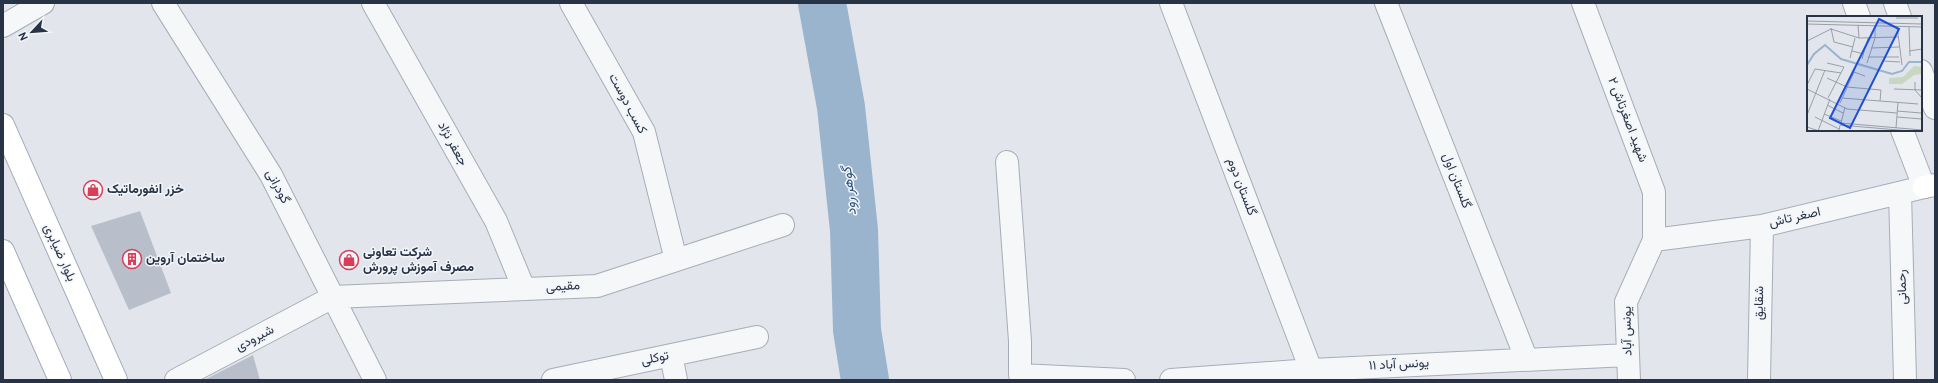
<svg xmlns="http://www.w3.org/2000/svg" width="1938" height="383" font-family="Overpass,Vazirmatn,sans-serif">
<rect width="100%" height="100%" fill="#e2e6ec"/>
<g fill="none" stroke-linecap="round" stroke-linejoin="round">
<path stroke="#9ab4ce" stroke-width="48" d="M822 3 841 107 854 230 857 330 865 380"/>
</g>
<path fill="#b9bfca" d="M140 211 171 293 129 310 91 226Z
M253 355 260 380H204Z"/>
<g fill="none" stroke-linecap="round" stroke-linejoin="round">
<defs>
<path id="minor" d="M163 3 271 175 375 380
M373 3 496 221 524 289
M571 3 644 132 676 260
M1171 3 1311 370V380
M1386 3 1526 358
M1583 3 1654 192V240L1626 302 1629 380
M3 26 43 3
M1007 162 1020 341V375L1124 380
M1900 193 1905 380
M1654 240 1762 226 1924 187
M671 355 676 380
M176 380 333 297 597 286 783 225
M553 380 757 337
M1171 380 1311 370 1628 355
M1759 380 1762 226"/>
<path id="tertiary" d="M1854 3 1859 17
M1895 3 1900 17
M1921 71 1935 108
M1902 130 1924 187"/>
<path id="secondary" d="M1924 187 1935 185"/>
<path id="primary" d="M3 125 116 380
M3 251 60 380"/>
</defs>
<use href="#minor" stroke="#a6adb7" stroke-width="24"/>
<use href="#tertiary" stroke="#a6adb7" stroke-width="24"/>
<use href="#secondary" stroke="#a6adb7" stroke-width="24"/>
<use href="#primary" stroke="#a0aab8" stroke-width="24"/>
<use href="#minor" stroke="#f5f7f9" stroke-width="22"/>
<use href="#tertiary" stroke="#f5f7f9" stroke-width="22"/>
<use href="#secondary" stroke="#fff" stroke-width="22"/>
<use href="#primary" stroke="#fff" stroke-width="22"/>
</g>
<defs>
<symbol id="shop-ring" viewBox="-11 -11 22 22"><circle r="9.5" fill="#f2f5f9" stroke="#d93e58" stroke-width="1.5"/><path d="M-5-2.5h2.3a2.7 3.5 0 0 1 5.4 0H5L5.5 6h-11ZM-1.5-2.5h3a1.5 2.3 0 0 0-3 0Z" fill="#d93e58"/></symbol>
<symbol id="building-ring" viewBox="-11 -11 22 22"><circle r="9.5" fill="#f2f5f9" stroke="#d93e58" stroke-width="1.5"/><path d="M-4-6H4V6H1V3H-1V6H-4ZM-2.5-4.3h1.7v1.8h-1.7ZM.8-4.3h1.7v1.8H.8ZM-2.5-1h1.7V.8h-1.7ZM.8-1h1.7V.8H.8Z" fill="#d93e58"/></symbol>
</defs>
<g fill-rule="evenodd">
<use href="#shop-ring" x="82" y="179" width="22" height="22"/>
<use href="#building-ring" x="121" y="248" width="22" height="22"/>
<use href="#shop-ring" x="338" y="249" width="22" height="22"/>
</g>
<g text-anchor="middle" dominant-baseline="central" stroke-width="3" stroke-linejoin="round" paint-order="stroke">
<g font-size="13" fill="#283345" stroke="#f2f5f9">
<text transform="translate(627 104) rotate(62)">کسب دوست</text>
<text transform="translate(1627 120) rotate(69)">شهید اصغرتاش ۲</text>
<text transform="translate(452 144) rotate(61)">جعفر نژاد</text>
<text transform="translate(1456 181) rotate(69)">گلستان اول</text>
<text transform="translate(277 187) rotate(62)">گودرانی</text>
<text transform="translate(1241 187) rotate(69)">گلستان دوم</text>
<text transform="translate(1795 218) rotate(-13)">اصغر تاش</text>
<text transform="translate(59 253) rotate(66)">بلوار ضیابری</text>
<text transform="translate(563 287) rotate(-3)">مقیمی</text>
<text transform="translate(1903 287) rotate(-92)">رحمانی</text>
<text transform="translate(1760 303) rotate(-89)">شقایق</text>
<text transform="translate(1628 331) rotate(-91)">یونس آباد</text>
<text transform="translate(255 339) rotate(-28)">شیرودی</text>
<text transform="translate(655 359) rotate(-12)">توکلی</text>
<text transform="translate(1399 365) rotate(-3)">یونس آباد ۱۱</text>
</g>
<g font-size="13" font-weight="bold" fill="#283345" stroke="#f2f5f9" text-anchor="start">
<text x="107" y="190">خزر انفورماتیک</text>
<text x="363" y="253">شرکت تعاونی<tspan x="363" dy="15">مصرف آموزش پرورش</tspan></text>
<text x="146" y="259">ساختمان آروین</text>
</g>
<g font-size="14" font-style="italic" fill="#2f537d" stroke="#f2f5f9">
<text transform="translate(850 191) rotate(-96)">گوهر رود</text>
</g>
</g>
<g transform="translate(1807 16)">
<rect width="115" height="115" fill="#e2e6ec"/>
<path d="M107 50 115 51V58L107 59 95 68H82V62L96 61Z" fill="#c8d6c2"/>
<path fill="none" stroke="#9ab4ce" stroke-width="2" d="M0 49 7 38 18 29 34 43 85 58 95 55 102 46H115"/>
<path fill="none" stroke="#989ea9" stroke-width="1" d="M89 2H111M0 5 115 8M0 8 115 11M51 9 52 22M90 10 95 49M102 11 103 40M24 12 27 26 46 31M0 25 24 13 52 22 91 21M64 32 92 31M45 35 57 38M102 35 115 33M61 41H92M43 42 48 22M55 43 61 22M76 45 93 46M20 47 37 51 21 82M60 47 68 22V9M20 62 40 71 74 74 73 85M108 66V74L115 82M0 69 8 53 34 57M0 73 40 93 90 97M87 73 115 74M35 82 111 88M33 87 47 56 58 60M20 89 36 97M38 91 34 107 115 114M90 95 114 97M17 98 34 105M0 99 18 54M8 101 32 113M90 101 115 103M0 111 12 115M89 112 91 86M11 115 23 83M32 115 33 109 103 115"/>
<path fill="#1d4ed8" fill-opacity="0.15" stroke="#1d4ed8" stroke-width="2" d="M72 3 92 13 43 112 23 102Z"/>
<rect width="115" height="115" fill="none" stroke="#283345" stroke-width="2"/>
</g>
<rect width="1938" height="383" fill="none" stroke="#283345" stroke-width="8"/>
<g transform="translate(32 32) rotate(244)" stroke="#f2f5f9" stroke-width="3" paint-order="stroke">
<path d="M0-3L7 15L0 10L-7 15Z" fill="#283345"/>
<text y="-6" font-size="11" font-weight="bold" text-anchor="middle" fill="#283345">N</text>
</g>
</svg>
